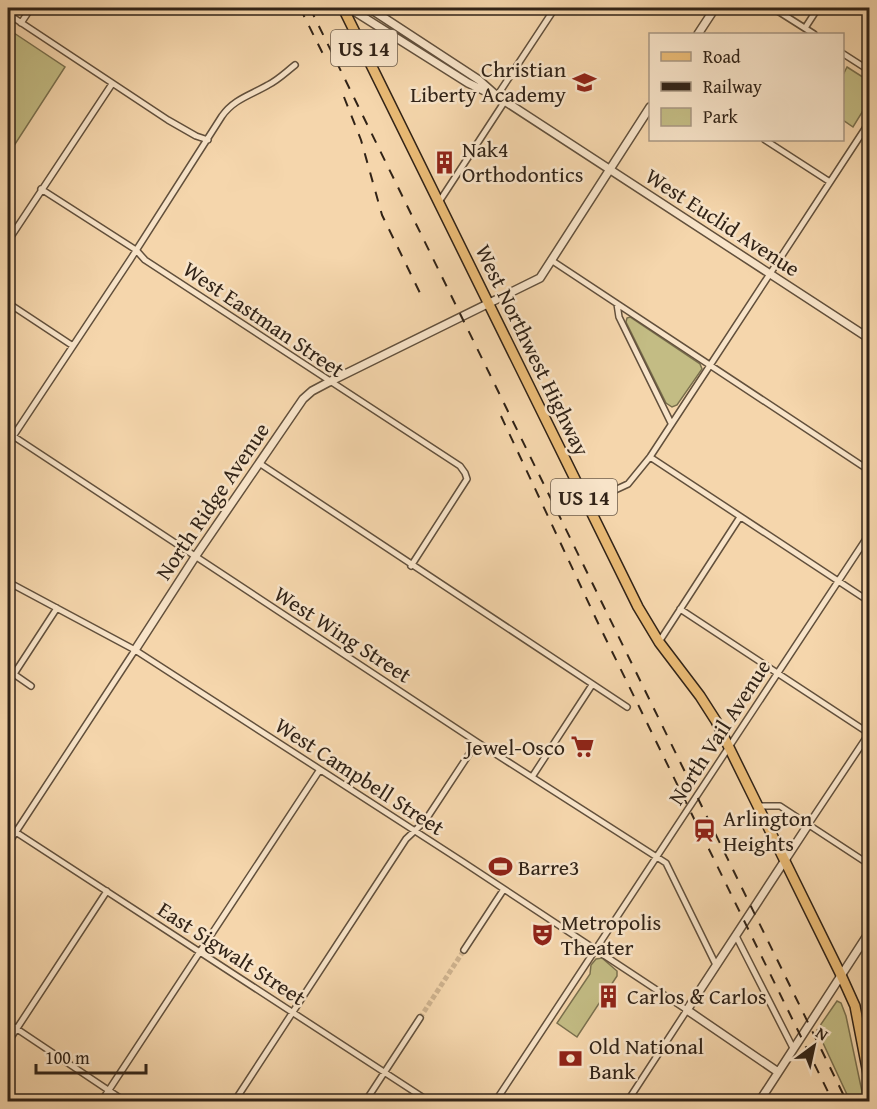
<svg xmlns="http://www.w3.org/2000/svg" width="877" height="1109" font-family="'Gentium Book Plus',serif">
<rect width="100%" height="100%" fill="#f5d6ac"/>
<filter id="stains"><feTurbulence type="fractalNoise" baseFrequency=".00333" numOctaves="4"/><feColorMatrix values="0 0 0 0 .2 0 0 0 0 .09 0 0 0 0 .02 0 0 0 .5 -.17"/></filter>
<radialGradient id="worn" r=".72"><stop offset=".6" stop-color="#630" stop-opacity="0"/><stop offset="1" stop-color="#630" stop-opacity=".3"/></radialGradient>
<path fill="#c3bc84" stroke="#7a704e" stroke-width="1.5" d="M8 29 65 67 8 155Z
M847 67 869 81V101L853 127 843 120V75Z
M630 317 700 364 702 369 677 405 672 407 666 403 626 322 627 318Z
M602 958 617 971V976L577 1037 557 1023 590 974 591 965 596 959Z
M837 1001 841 1003 846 1016 864 1101H850L817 1030Z"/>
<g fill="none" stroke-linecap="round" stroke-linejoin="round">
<path stroke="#ceb28e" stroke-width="5" stroke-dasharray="5 2.5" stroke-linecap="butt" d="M420 1018 464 950"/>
<defs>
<path id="minor" d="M773 8 814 34
M8 14 168 120 196 136 208 140
M21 23 31 8
M805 28 818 8
M842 53 870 71
M497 96 555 8
M765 140 830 182
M41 189 136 250 145 260 460 466 465 473 467 479 411 566
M439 202 505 101
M8 241 112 84
M551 260 870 471
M8 303 73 346
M617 304 619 317 671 423
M13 436 477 742 666 863 716 965
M8 444 130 260 222 116C234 99 251 95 268 85 278 80 286 72 295 65
M650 457 870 602
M259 463 627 707
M587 503 628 484 650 457 870 121
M8 582 135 650 463 862 687 1010 627 1102
M680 609 870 734
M659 642 740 517
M8 670 31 686
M14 674 57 608
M532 777 592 685
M757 806H780L870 865
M808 825 870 732
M8 827 430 1102
M8 844 135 650
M736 936 793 1048
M464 950 504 889
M8 1023 126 1102
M8 1042 107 891
M101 1102 319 771
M234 1102 406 839 425 821 477 742
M365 1102 420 1018
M495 1102 870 533"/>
<path id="tertiary" d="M349 8 468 83 489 93
M369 8 479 80 497 96 870 339
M698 34 715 8
M135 650 195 557 303 399 312 391 329 382 540 278 650 107
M778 1072 687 1010 808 825
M759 1102 870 931"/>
<path id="primary" d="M343 8 638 607 659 642 700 696 716 721 841 975 855 1006 870 1084"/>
</defs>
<use href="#minor" stroke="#62503c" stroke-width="8"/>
<use href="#tertiary" stroke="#62503c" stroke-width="10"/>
<use href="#primary" stroke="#312317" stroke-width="12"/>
<use href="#minor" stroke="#f8e4c9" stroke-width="5"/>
<use href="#tertiary" stroke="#f8e4c9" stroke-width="7"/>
<use href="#primary" stroke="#eabb76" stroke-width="9"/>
<path stroke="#312317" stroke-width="2" stroke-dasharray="10 10" stroke-linecap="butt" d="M300 8 326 60
M310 8 847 1102
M344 97 361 140 382 215 420 293
M501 416 598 623 833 1102"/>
</g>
<defs>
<symbol id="school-bare" viewBox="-9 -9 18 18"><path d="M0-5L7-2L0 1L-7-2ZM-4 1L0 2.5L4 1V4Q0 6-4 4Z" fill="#8f2418" stroke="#f8e4c9" stroke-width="2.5" paint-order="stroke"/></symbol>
<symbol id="building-bare" viewBox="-9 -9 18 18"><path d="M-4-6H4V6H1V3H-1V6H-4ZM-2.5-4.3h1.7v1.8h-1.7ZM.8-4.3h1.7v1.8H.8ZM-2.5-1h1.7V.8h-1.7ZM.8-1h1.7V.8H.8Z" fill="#8f2418" stroke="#f8e4c9" stroke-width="2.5" paint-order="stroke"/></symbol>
<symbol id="supermarket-bare" viewBox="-9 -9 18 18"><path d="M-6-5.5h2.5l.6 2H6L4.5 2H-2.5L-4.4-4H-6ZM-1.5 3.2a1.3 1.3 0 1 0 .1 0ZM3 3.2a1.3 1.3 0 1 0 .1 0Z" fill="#8f2418" stroke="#f8e4c9" stroke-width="2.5" paint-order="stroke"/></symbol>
<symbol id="station-bare" viewBox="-9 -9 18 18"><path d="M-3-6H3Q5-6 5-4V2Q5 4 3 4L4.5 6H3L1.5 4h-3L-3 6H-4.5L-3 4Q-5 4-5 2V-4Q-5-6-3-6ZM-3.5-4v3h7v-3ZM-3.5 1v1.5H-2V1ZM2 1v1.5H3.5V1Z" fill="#8f2418" stroke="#f8e4c9" stroke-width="2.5" paint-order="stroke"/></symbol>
<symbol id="stadium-bare" viewBox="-9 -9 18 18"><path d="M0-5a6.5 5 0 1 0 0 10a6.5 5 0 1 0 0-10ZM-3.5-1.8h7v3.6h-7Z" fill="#8f2418" stroke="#f8e4c9" stroke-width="2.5" paint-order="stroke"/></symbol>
<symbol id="theatre-bare" viewBox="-9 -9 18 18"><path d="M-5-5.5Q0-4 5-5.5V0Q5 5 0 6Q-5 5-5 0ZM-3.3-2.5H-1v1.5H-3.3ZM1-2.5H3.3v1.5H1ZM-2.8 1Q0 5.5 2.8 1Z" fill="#8f2418" stroke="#f8e4c9" stroke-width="2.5" paint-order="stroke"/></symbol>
<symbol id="bank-bare" viewBox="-9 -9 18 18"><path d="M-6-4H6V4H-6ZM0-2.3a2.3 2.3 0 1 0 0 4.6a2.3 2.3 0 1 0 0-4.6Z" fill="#8f2418" stroke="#f8e4c9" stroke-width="2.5" paint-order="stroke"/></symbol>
</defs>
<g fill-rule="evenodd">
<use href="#school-bare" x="568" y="66" width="33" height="33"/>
<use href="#building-bare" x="428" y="146" width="33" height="33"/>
<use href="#supermarket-bare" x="566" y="730" width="33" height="33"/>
<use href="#station-bare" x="688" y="814" width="33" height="33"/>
<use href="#stadium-bare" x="484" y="850" width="33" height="33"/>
<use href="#theatre-bare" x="526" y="918" width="33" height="33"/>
<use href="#building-bare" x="592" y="980" width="33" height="33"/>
<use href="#bank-bare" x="554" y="1042" width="33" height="33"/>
</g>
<g text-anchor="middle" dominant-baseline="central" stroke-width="5" stroke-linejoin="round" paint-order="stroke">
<g fill="#f8e4c9" stroke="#6d5d4c" stroke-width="1.5">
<rect x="331" y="30" width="66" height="36" rx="4.5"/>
<rect x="551" y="479" width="66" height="36" rx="4.5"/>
</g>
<g font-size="21" font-weight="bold" fill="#312317">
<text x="364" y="48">US 14</text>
<text x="584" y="497">US 14</text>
</g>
<g font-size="22" fill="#312317" stroke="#f8e4c9" text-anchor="start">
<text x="566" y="69" text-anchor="end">Christian<tspan x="566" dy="25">Liberty Academy</tspan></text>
<text x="462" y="149">Nak4<tspan x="462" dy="25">Orthodontics</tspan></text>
<text x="565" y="747" text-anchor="end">Jewel-Osco</text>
<text x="723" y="818">Arlington<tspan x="723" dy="25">Heights</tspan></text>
<text x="518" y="867">Barre3</text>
<text x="561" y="922">Metropolis<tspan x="561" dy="25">Theater</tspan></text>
<text x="627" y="996">Carlos &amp; Carlos</text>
<text x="589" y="1046">Old National<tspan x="589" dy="25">Bank</tspan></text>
</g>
<g font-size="22" fill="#312317" stroke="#f8e4c9">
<text transform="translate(723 222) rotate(33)">West Euclid Avenue</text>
<text transform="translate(264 319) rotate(34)">West Eastman Street</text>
<text transform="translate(533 350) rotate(64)">West Northwest Highway</text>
<text transform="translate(212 501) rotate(-56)">North Ridge Avenue</text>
<text transform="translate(343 634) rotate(33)">West Wing Street</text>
<text transform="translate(719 732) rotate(-57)">North Vail Avenue</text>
<text transform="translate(360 776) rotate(33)">West Campbell Street</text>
<text transform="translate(232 953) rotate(33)">East Sigwalt Street</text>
</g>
</g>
<rect width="877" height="1109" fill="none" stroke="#f5d6ac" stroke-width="30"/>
<rect x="9" y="9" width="859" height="1091" fill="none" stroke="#312317" stroke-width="3"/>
<rect x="15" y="15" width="847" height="1079" fill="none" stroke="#312317" stroke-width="1.5"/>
<rect x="649" y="33" width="195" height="108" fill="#f8e4c9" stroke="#a89782" stroke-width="1.5"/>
<rect x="661" y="52" width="30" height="9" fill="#eabb76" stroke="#a89782" stroke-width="1.5"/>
<text x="703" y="63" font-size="18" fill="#312317">Road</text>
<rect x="661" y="82" width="30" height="9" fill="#312317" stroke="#a89782" stroke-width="1.5"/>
<text x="703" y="93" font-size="18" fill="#312317">Railway</text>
<rect x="661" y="108" width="30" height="18" fill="#c3bc84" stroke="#a89782" stroke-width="1.5"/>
<text x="703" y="123" font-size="18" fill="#312317">Park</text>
<g transform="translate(814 1046) rotate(33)" stroke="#f8e4c9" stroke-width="4.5" paint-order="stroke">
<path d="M0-4.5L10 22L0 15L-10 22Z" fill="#312317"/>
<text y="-9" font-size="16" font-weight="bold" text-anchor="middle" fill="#312317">N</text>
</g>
<path d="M36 1064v9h110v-9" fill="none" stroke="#312317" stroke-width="3"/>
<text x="45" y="1064" font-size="18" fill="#312317" stroke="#f8e4c9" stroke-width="4.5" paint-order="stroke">100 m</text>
<rect width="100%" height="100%" filter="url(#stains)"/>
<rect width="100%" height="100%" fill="url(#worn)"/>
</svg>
